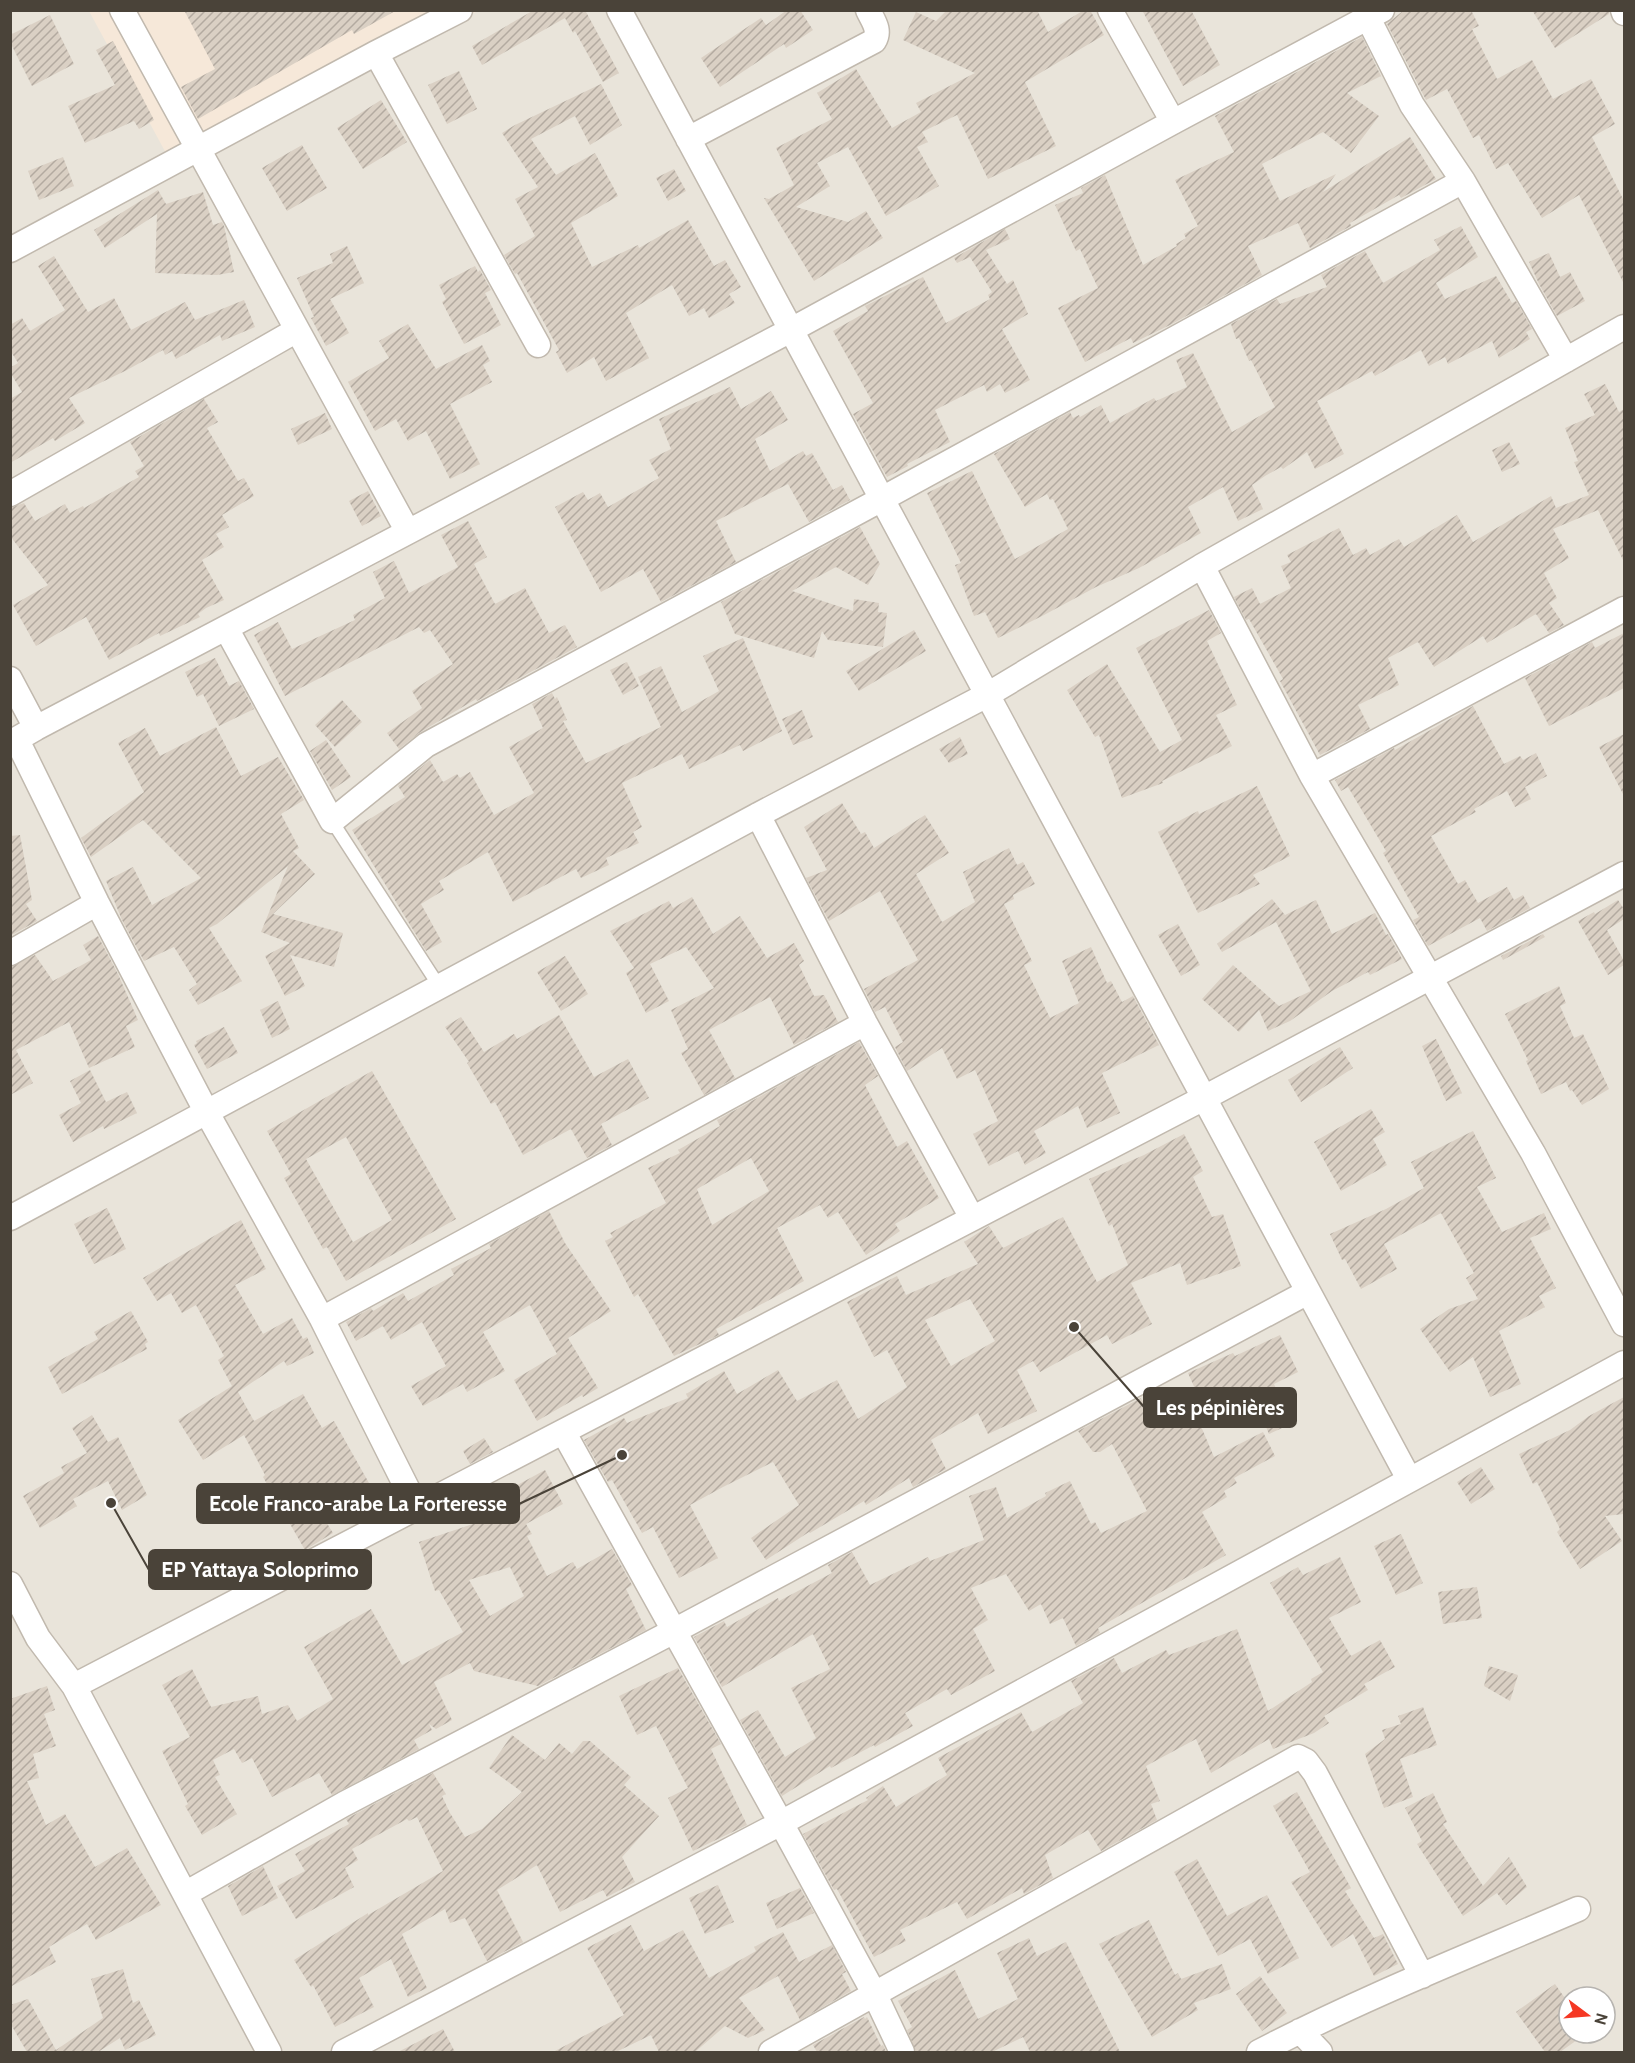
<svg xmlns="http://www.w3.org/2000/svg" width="1635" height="2063" font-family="Cabin,sans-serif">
<defs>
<pattern id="building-hatch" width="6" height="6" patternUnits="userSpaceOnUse" patternTransform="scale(1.5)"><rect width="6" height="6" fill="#dad0c4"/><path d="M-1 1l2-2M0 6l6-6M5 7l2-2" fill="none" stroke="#b3aaa0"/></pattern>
</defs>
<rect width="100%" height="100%" fill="#f5f2ec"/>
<path fill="#e9e4da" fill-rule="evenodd" d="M11 11H1624V2052H11ZM1569 1997H1605V2033H1569Z"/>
<path fill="#f6e8d9" d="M89 11H478L167 155Z"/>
<path fill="url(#building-hatch)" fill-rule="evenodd" d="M184 10H397L354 34 352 30 198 119 181 87 215 69Z
M534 10H585L619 73 603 82 575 31 573 33 565 18 482 65 472 46Z
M787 10H800L813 30 786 48 784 44 720 87 701 58 761 18 766 25Z
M947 10H1037L1048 32 1084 10H1090L1104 35 1025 82 1056 146 988 179 957 115 922 132 928 142 917 147 939 186 886 216 848 147 817 163 830 186 796 207 848 222 866 211 883 238 814 281 764 198 769 199 794 185 776 148 832 119 817 93 856 69 892 128 921 112 916 103 975 73 903 40 916 12 936 21Z
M1142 10H1191L1220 65 1183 86Z
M1404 10H1471L1479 26 1472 29 1497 79 1532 60 1553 99 1591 79 1615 124 1592 137 1624 201V284L1579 195 1542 218 1508 163 1496 169 1479 135 1473 138 1447 89 1426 100 1387 24Z
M1532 10H1609V14L1555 48Z
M50 15 74 64 32 86 10 42V35Z
M1362 37 1381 76 1347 93 1379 116 1351 153 1323 132 1262 164 1280 201 1336 174 1323 192 1410 137 1436 179 1401 198 1399 195 1350 223 1351 226 1310 248 1298 223 1248 246 1262 275 1170 325 1133 343 1131 338 1085 362 1058 308 1098 288 1080 249 1076 251 1055 205 1083 193 1081 188 1105 175 1143 265 1177 246 1176 244 1186 238 1184 234 1198 226 1175 180 1234 152 1215 116Z
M113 41 154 120 139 129 134 121 85 143 68 106 115 85 96 50Z
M459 71 477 109 447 124 428 85Z
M601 84 622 125 590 145 575 116 531 139 556 175 595 153 618 196 571 223 592 267 638 245 639 248 688 220 714 266 725 260 741 287 729 294 735 303 709 318 704 308 689 316 672 285 626 313 649 358 606 381 594 357 567 373 556 352 559 350 517 273 515 274 504 255 535 236 515 199 538 187 502 133 515 125Z
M381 100 407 142 363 169 337 128Z
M302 145 327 188 287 211 262 168Z
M63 157 74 186 39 200 28 171Z
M674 169 686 191 668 201 656 178Z
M158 190 166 204 203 192 213 225 222 222 224 226 234 272 217 275 155 273 157 214 105 248 94 230Z
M1461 226 1478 257 1436 283 1445 299 1496 276 1512 303 1516 301 1532 329 1526 332 1530 339 1499 358 1492 341 1448 364 1445 357 1429 366 1421 350 1375 376 1372 371 1317 401 1344 454 1315 469 1307 452 1283 469 1281 467 1265 476 1252 485 1263 509 1238 521 1223 487 1188 507 1201 533 1139 568 1096 587 1044 615 998 638 985 612 974 616 955 565 961 563 927 493 972 471 1015 559 1068 529 1053 499 1050 500 1047 494 1025 507 994 454 1070 412 1073 418 1079 415 1080 417 1101 405 1110 423 1154 398 1156 401 1187 387 1176 360 1193 353 1232 432 1275 407 1251 360 1249 361 1239 338 1236 339 1231 324 1277 299 1280 304 1327 287 1321 275 1365 251 1383 283 1440 250 1434 240Z
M1005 229 1010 239 986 250 1007 284 1013 280 1028 314 1002 329 1030 380 1005 393 1000 384 987 392 984 385 935 410 950 442 907 464 908 466 887 477 853 414 873 403 833 331 868 311 865 306 923 277 946 323 990 299 988 295 992 292 970 257 957 263 954 258Z
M347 246 364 283 330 299 349 333 326 346 311 318 314 317 297 278 333 263 330 254Z
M1549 253 1560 277 1570 272 1585 301 1557 316 1539 284 1529 262Z
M54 256 88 312 114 298 131 330 185 302 195 320 244 300 255 327 222 341 220 335 176 359 172 351 165 355 163 350 127 370 69 398 85 423 55 441 53 438 10 463V399L22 392 10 372V368L18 363 10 350V325L22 318 30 331 65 310 38 266Z
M475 266 478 272 480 270 491 290 485 293 501 325 464 344 442 302 446 299 439 285Z
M408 324 436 369 482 345 490 361 483 365 492 382 450 404 480 464 450 479 426 431 408 441 396 419 375 431 348 382 389 358 379 341Z
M1605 384 1619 412 1624 409V562L1598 510 1553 529 1569 558 1544 573 1557 598 1549 603 1564 625 1549 633 1536 614 1487 643 1483 636 1434 667 1418 642 1388 658 1399 685 1358 705 1370 729 1320 755 1280 681 1283 679 1249 619 1246 620 1234 597 1252 588 1260 604 1291 588 1281 566 1291 562 1287 555 1339 528 1353 555 1366 548 1370 555 1399 539 1404 547 1457 515 1473 542 1551 496 1556 508 1589 495 1574 462 1578 461 1565 428 1595 415 1584 394Z
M730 387 741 409 771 391 788 420 755 439 770 471 803 451 806 456 812 453 833 490 842 485 850 500 809 522 788 484 716 521 736 562 661 602 643 569 601 592 555 507 583 492 588 500 600 493 608 507 659 478 649 460 671 449 659 419Z
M204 399 218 422 207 428 238 481 244 478 254 496 222 515 229 527 216 534 224 547 202 560 224 600 206 608 198 614 200 617 160 636 159 633 109 660 86 617 36 646 13 605 48 585 10 536V508L24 503 35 521 65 504 70 513 83 506 84 508 139 477 135 471 144 466 130 442Z
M325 413 332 429 298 445 291 429Z
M1509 442 1520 464 1502 472 1492 450Z
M368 491 381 516 362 526 349 501Z
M468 521 487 557 474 564 495 604 525 588 549 633 565 625 577 647 477 701 476 699 419 733 399 749 387 733 422 708 412 691 453 664 430 630 424 633 419 627 285 696 254 635 278 622 292 649 355 620 353 615 385 598 373 572 394 561 409 593 458 567 441 535Z
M860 527 880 564 868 585 836 567 792 591 853 611 854 599 879 603 878 612 887 613 883 647 828 640 822 631 814 658 735 634 721 602Z
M1209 610 1221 633 1207 641 1237 705 1216 715 1232 746 1162 781 1163 783 1122 798 1099 735 1095 737 1067 690 1107 664 1160 752 1182 740 1136 648Z
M914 630 926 651 859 691 846 671Z
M1624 633V688L1549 726 1525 678 1592 642 1595 648Z
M743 638 782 731 743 751 740 745 689 769 682 754 622 783 642 827 633 832 639 843 606 858 609 865 581 878 576 869 513 902 488 852 439 881 444 890 421 904 442 942 426 951 352 830 405 797 398 786 430 760 443 782 457 774 460 778 470 772 494 815 534 793 509 747 543 728 532 704 552 693 555 699 557 697 567 720 563 721 586 763 661 727 638 677 661 666 682 712 719 691 703 656Z
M215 658 229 686 239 681 254 709 219 726 203 694 197 697 185 672Z
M627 662 639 686 623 695 610 670Z
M342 700 362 722 335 747 315 725Z
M1473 706 1504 764 1520 756 1523 760 1536 753 1547 776 1525 787 1531 799 1515 807 1507 791 1474 809 1476 812 1431 836 1458 884 1465 880 1478 903 1507 887 1514 900 1523 895 1530 908 1487 931 1480 918 1428 946 1413 920 1419 917 1383 853 1386 851 1348 787 1341 791 1335 780 1394 748 1395 750Z
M802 710 813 737 793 745 782 719Z
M216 727 241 776 278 757 304 800 281 814 299 848 293 851 315 874 273 914 343 933 334 967 290 955 305 986 285 996 265 956 290 943 261 932 288 866 217 924 209 928 242 981 198 1005 189 990 197 984 174 947 144 961 122 920 106 881 133 867 152 905 201 878 143 820 91 857 81 838 144 792 118 743 145 728 160 756Z
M1624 734V796L1599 747Z
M960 737 968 754 949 763 939 749Z
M326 740 351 777 332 790 310 751Z
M1257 786 1290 856 1253 875 1260 884 1198 913 1158 832 1198 811 1199 814Z
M842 803 861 834 865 832 874 848 925 815 949 853 916 874 942 922 975 902 963 872 1009 848 1017 865 1023 862 1035 884 1013 895 1014 899 1004 904 1032 961 1024 965 1050 1018 1079 1003 1062 961 1091 947 1107 983 1111 981 1122 1002 1133 996 1159 1045 1102 1073 1120 1113 1087 1128 1078 1106 1034 1131 1046 1153 1025 1165 1018 1151 989 1166 973 1134 998 1121 975 1070 957 1079 942 1048 907 1071 895 1047 903 1042 885 1007 875 1012 864 989 918 960 880 891 829 921 806 878 827 870 804 827Z
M20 835 32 900 26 904 37 921 10 936V836Z
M692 897 713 934 740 916 767 958 794 943 804 961 799 965 814 996 824 995 838 1022 794 1045 770 997 709 1030 735 1078 704 1095 681 1053 688 1049 671 1010 714 988 686 947 650 964 669 1001 646 1013 626 973 634 968 610 931 669 901 673 908Z
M1272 899 1285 915 1316 900 1332 934 1375 913 1386 935 1388 934 1402 959 1370 975 1368 972 1332 991 1290 1021 1268 1031 1259 1010 1239 1032 1202 999 1233 965 1279 1006 1311 991 1276 922 1222 952 1217 944Z
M1618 900 1624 909V919L1607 930 1624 961V965L1608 975 1578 921 1594 912 1595 914Z
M1178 924 1200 965 1181 976 1158 935Z
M1543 934 1545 937 1503 960 1501 956Z
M98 936 118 974 138 1020 126 1026 135 1047 89 1068 69 1022 16 1050 33 1083 10 1095V967L35 955 53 981 91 960 83 945Z
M565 956 588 994 561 1011 537 972Z
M1559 986 1566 1003 1560 1006 1574 1038 1583 1034 1609 1089 1582 1105 1572 1090 1570 1091 1566 1082 1541 1094 1526 1061 1528 1060 1505 1014Z
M278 1001 290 1029 272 1038 260 1010Z
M559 1015 594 1077 628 1059 649 1098 601 1124 612 1145 587 1158 571 1129 523 1155 495 1102 491 1104 467 1063 469 1062 445 1027 461 1017 484 1052 514 1034 517 1039Z
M224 1027 238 1053 207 1069 194 1045 197 1043 196 1041Z
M1436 1039 1462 1093 1446 1101 1422 1046Z
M859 1042 878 1076 865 1085 897 1147 907 1141 939 1198 895 1224 900 1231 866 1255 838 1212 828 1218 820 1205 777 1228 804 1281 716 1329 719 1335 674 1356 638 1294 634 1297 605 1241 613 1237 610 1233 666 1203 648 1168 680 1153 678 1150 720 1126 717 1120ZM751 1158 769 1191 712 1225 697 1189Z
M1340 1047 1353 1068 1301 1102 1288 1080Z
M90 1070 106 1102 127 1092 137 1113 104 1129 103 1126 73 1142 59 1115 81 1103 70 1081Z
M372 1071 456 1219 346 1281 327 1247 323 1249 284 1178 291 1174 267 1131ZM346 1137 392 1220 353 1242 306 1159Z
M1371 1109 1385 1132 1373 1139 1387 1165 1341 1191 1314 1142Z
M1473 1131 1496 1178 1477 1187 1502 1232 1544 1213 1551 1229 1530 1238 1556 1288 1539 1296 1545 1307 1499 1331 1521 1384 1490 1397 1473 1357 1450 1372 1420 1329 1449 1309 1478 1299 1466 1278 1474 1273 1441 1213 1384 1244 1397 1269 1361 1289 1345 1259 1342 1260 1330 1234 1386 1209 1424 1188 1411 1162Z
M1184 1134 1203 1171 1193 1177 1212 1217 1223 1214 1241 1266 1187 1285 1180 1263 1131 1283 1152 1324 1112 1344 1107 1335 1040 1372 1033 1361 1017 1370 1037 1411 988 1434 978 1413 931 1440 946 1469 913 1487 909 1478 866 1505 864 1501 810 1533 809 1532 766 1560 751 1538 799 1505 773 1462 723 1487 690 1505 718 1558 679 1578 653 1527 642 1533 612 1480 608 1482 584 1440 624 1418 627 1423 688 1398 686 1394 724 1371 737 1394 778 1370 797 1401 837 1380 858 1419 907 1387 887 1350 874 1357 847 1302 897 1276 906 1295 978 1264 964 1242 989 1226 1003 1248 1063 1217 1097 1282 1128 1265 1112 1224 1109 1226 1089 1179 1144 1155ZM970 1299 995 1341 951 1366 925 1320Z
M107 1208 126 1249 94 1264 74 1224Z
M549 1211 565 1243 611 1311 568 1338 598 1388 583 1397 582 1395 537 1421 514 1380 557 1354 530 1305 483 1332 505 1371 467 1392 463 1384 423 1406 411 1386 446 1366 422 1322 391 1340 383 1326 356 1341 346 1322 371 1308 373 1311 403 1293 408 1301 454 1275 451 1269 491 1248 489 1244Z
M241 1220 266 1269 235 1285 263 1334 292 1318 303 1339 307 1337 314 1353 287 1366 284 1361 238 1392 254 1421 303 1394 322 1428 334 1421 369 1483 320 1512 333 1533 305 1550 263 1477 265 1475 244 1435 203 1460 178 1420 232 1386 218 1360 224 1356 196 1305 182 1313 171 1293 157 1301 143 1278Z
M131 1311 148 1342 145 1344 147 1349 62 1394 48 1367 98 1339 94 1332Z
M1280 1335 1298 1372 1274 1384 1291 1424 1269 1434 1249 1387 1231 1395 1228 1387 1200 1400 1188 1373 1233 1353 1235 1356Z
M1624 1397V1514L1605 1516 1622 1541 1580 1569 1557 1532 1560 1529 1537 1482 1533 1484 1519 1454 1570 1430 1589 1416Z
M1141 1398 1154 1422 1192 1405 1214 1457 1263 1432 1275 1456 1234 1478 1237 1483 1224 1491 1227 1497 1202 1512 1226 1555 1098 1628 1100 1633 1076 1646 1063 1618 1050 1624 1041 1604 1029 1611 1006 1574 971 1588 988 1620 973 1629 995 1671 951 1695 947 1689 905 1713 913 1726 875 1747 874 1745 831 1768 830 1766 782 1796 740 1720 758 1710 785 1757 816 1738 791 1688 830 1669 813 1634 722 1687 694 1637 724 1621 727 1627 778 1598 779 1601 832 1573 828 1565 852 1552 870 1585 928 1557 930 1561 984 1540 969 1496 996 1487 1007 1518 1046 1496 1045 1493 1070 1481 1091 1524 1095 1522 1101 1533 1147 1511 1112 1444 1100 1452H1093L1078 1431Z
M92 1415 108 1442 118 1437 147 1495 122 1510 108 1481 73 1499 77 1506 40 1528 23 1496 64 1473 61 1467 87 1453 72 1428Z
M484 1438 493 1452 470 1464 463 1451Z
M1481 1467 1495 1489 1471 1504 1457 1482Z
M545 1470 563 1504 526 1524 532 1534 527 1536 547 1576 573 1562 577 1569 612 1549 632 1585 626 1589 646 1630 538 1686 474 1671 470 1663 434 1682 452 1720 436 1729 429 1724 432 1730 414 1740 419 1749 332 1795 319 1773 272 1797 252 1758 242 1763 234 1749 213 1760 220 1775 215 1777 237 1814 202 1835 185 1806 188 1804 162 1751 190 1737 162 1685 192 1669 211 1707 258 1696 262 1714 288 1705 297 1721 333 1699 304 1647 371 1609 402 1665 463 1632 439 1590 435 1591 419 1542 488 1519 483 1511 512 1493 510 1489ZM510 1567 524 1596 490 1616 469 1580Z
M1401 1534 1423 1583 1396 1595 1374 1546Z
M1340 1557 1361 1602 1329 1618 1351 1656 1380 1640 1395 1667 1364 1684 1368 1690 1324 1716 1329 1723 1314 1733 1273 1749 1269 1739 1211 1773 1196 1739 1146 1766 1160 1801 1151 1804 1157 1820 1101 1851 1088 1830 1045 1855 1053 1878 1024 1894 1022 1888 967 1919 957 1902 900 1930 906 1941 874 1957 837 1889 834 1890 803 1834 868 1800 866 1798 883 1786 896 1807 947 1775 938 1758 1021 1712 1032 1732 1083 1703 1071 1681 1114 1658 1122 1673 1166 1650 1169 1655 1237 1629 1268 1711 1312 1682 1311 1679 1323 1672 1270 1583 1298 1567 1303 1575Z
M1477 1587 1482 1618 1443 1624 1438 1592Z
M1489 1666 1518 1675 1510 1701 1484 1686Z
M678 1668 721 1744 711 1749 747 1825 693 1851 668 1798 688 1788 656 1726 637 1735 619 1696Z
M47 1686 55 1710 44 1714 56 1746 33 1754 39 1778 27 1781 46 1825 65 1814 95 1867 127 1848 161 1905 96 1940 87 1924 49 1947 56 1962 10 1987V1699Z
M1423 1707 1437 1745 1400 1759 1413 1797 1384 1808 1365 1754 1385 1739 1382 1730 1401 1724 1398 1716Z
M512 1735 545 1760 559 1743 572 1754 583 1741H590L631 1777 624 1785 659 1816 622 1857 635 1882 607 1897 603 1890 560 1912 537 1865 497 1890 523 1942 487 1961 465 1918 450 1923 445 1909 402 1934 427 1988 408 1997 391 1959 359 1978 374 2007 335 2027 313 1985 311 1987 294 1960 368 1913V1915L443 1871 417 1817 409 1821 407 1819 352 1849 358 1860 345 1868 354 1887 296 1919 277 1886 305 1871 295 1854 349 1824 346 1819 433 1773 446 1794 442 1796 450 1813 465 1837 482 1829 522 1792 489 1768Z
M1297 1792 1351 1888 1345 1891 1374 1938 1383 1934 1398 1964 1374 1976 1353 1934 1332 1948 1291 1882 1310 1872 1273 1806Z
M1433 1793 1447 1822 1443 1824 1483 1886 1509 1857 1527 1887 1506 1905 1497 1893 1463 1916 1417 1844 1422 1841 1405 1808Z
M1197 1859 1227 1916 1267 1895 1299 1958 1268 1974 1250 1939 1218 1956 1174 1872Z
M263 1866 278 1898 242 1916 228 1886Z
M718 1885 734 1922 705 1934 689 1898Z
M800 1888 814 1913 777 1929 766 1903Z
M1149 1920 1175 1975 1178 1973 1181 1979 1222 1964 1231 1989 1194 2003 1198 2010 1152 2037 1099 1944Z
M631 1925 644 1951 683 1930 709 1978 756 1951 754 1947 783 1932 799 1962 832 1945 846 1972 842 1974 851 1991 800 2020 778 1976 739 1998 765 2030 748 2038 725 2026 695 2052H659L651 2035 616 2052H553L624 2015 587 1948Z
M1029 1938 1037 1956 1066 1942 1120 2052H1030L1023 2037 992 2052H916L907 2030 912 2027 898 2001 955 1970 978 2019 1018 1999 997 1953Z
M123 1969 133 2003 139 2000 156 2035 125 2050 120 2038 98 2052H27L10 2023V2005L28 1999 56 2050 103 2018 91 1979Z
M1260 1976 1287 2013 1262 2031 1236 1994Z
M1555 1984 1569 2004V2033H1587L1560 2052H1545L1516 2012Z
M864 2017 865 2019 867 2017 881 2046 883 2045 886 2052H817L813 2045Z
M443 2029 455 2052H398Z"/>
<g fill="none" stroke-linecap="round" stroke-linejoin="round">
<defs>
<path id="lane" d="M332 821 439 986"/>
<path id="street" d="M122 10 408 532
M619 10 1409 1479
M1110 10 1173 122
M1623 10 1624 13
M1368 18 1412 105 1463 181 1566 360
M376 53 538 345
M688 139 874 41C881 30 873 21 868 10
M10 250 376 53 460 10
M10 494 297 330
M1202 566 1312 776 1533 1153 1624 1324
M226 628 332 821 426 745 882 499 1463 181
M10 679 36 728
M17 740 97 903 206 1111 322 1319 417 1508
M10 743 36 728 791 330 1173 122 1382 10
M1312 776 1624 609
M758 815 865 1023 972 1218
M10 953 97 903
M10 1218 758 815 987 695 1202 566 1624 327
M322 1319 865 1023
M564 1433 781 1823 875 1995 902 2052
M10 1584 38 1638 74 1686 269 2052
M74 1686 1204 1098 1624 874
M185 1894 344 1804 674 1631 1308 1292
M1300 2031 1320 2052
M344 2052 781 1823 1624 1363
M771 2052 1298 1757 1306 1761 1315 1773 1422 1976
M1259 2052C1362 1998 1471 1955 1578 1909"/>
</defs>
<use href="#lane" stroke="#c1b9ae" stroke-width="15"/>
<use href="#street" stroke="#c1b9ae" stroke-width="27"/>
<use href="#lane" stroke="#fff" stroke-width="12"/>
<use href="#street" stroke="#fff" stroke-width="24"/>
</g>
<path fill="none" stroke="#4a4339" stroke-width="2" d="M1074 1327L1144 1407M622 1455L519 1504M111 1503L149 1570"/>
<g fill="#4a4339" stroke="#fff" stroke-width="2">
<circle cx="1074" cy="1327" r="6"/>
<circle cx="622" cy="1455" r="6"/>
<circle cx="111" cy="1503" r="6"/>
</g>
<g fill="#4a4339" stroke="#4a4339" stroke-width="2">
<rect x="1144" y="1388" width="152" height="39" rx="6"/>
<rect x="197" y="1484" width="322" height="39" rx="6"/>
<rect x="149" y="1550" width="222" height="39" rx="6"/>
</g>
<g font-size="21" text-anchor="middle" font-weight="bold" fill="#fff">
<text x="1220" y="1415">Les pépinières</text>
<text x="358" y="1511">Ecole Franco-arabe La Forteresse</text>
<text x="260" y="1577">EP Yattaya Soloprimo</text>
</g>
<rect width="1635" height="2063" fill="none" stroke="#4a4339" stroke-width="24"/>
<g transform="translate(1587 2015) rotate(106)"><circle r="28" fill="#ffffff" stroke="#b7b4b0" stroke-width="1.5"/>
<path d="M0-4.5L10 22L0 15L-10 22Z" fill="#f53824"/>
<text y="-9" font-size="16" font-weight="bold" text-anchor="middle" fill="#4a4339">N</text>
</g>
</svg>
